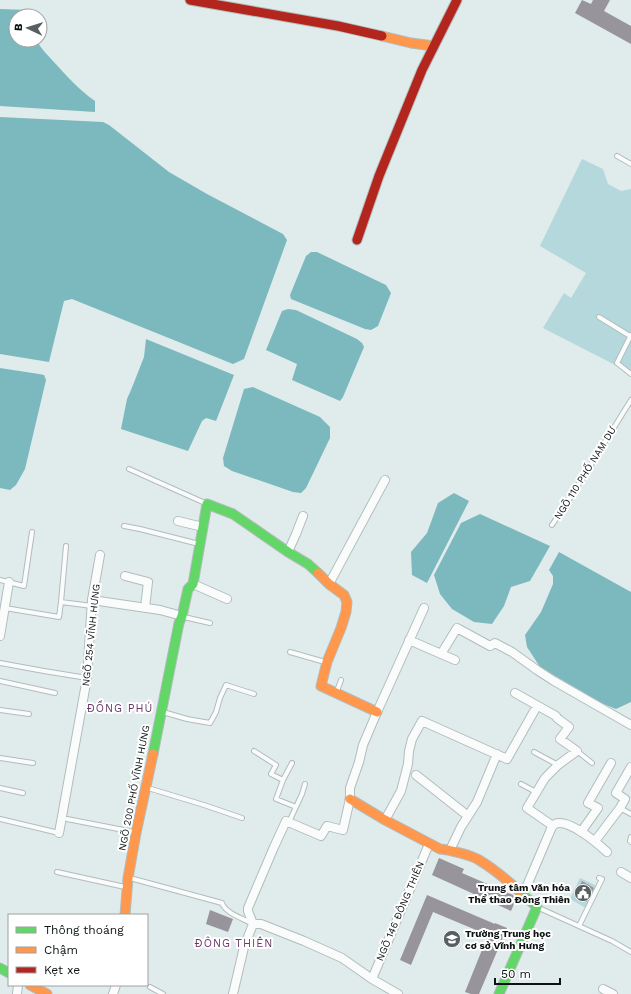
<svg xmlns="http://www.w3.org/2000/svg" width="631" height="994" font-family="'Work Sans',sans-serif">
<rect width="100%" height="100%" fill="#e0ebec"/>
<path fill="#b4d8dc" d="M582 159 603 169 608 184 621 191 631 189V377L621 368 543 328 564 293 571 298 586 273 540 246Z
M580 878 597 886 586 908 570 899Z"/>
<path fill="#7cb9be" d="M0 9 28 10 29 16H16V40H37C40 48 47 54 52 60 66 75 79 90 95 101V112L0 106Z
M0 117 103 122 109 125 169 172 207 194 283 234 287 240 244 359 233 364 72 299 64 301 49 362 0 354Z
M311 252H317L386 285 391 293 378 326 371 330 365 329 291 299 290 295 306 256Z
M288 309 296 310 357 339 362 343 364 347 343 397 340 401 292 380 297 364 266 350 282 311Z
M146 339 234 375 216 421 206 418 202 421 188 451 121 429 127 399 131 390 144 357Z
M0 368 39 374 44 375 46 380 25 469 16 485 10 490 0 488Z
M253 387 320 417 330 427V438L306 488 301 493 293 492 232 471 224 466 223 458 244 389Z
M454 493 469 501 427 583 412 575 411 552 427 533 438 503Z
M480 514 550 546 530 581 511 587 504 606 492 624 474 622 452 609 440 594 434 575 461 523Z
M559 552 631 592V702L616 709 601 703 540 667 527 647 525 635 541 612 553 584V576L549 570Z"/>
<path fill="#97949c" d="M582 0 591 4 593 0H610L604 11 631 26V44L575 13Z
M439 858 464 869 462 873 513 895 516 899 511 911 432 875Z
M582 881 594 888 587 902 575 896Z
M427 895 495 924V923L507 928 479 994H471L465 992 488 935 433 912 411 965 400 960Z
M210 910 233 919 228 932 206 924Z"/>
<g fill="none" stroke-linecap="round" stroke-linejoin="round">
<defs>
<path id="lane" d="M617 156 631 164
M599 317 630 336
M631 335 617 363 631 374
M129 469 205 503
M552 525 572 495 631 400
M124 526 140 529 199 544
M66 546 61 602 92 606
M0 580 24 586 32 532
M5 608 59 617 61 602
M184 617 210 623
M290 652 325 662
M0 663 44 671 87 678
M0 681 55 693
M337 691 341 680
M0 710 29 714
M163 712 187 719 210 723 216 712 220 698 226 685 254 694
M254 751 276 765 271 774 283 780
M577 751 592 763
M534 752 558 765
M0 758 33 763
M292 763 283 780 276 799 296 807
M521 784 536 792
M0 788 23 793
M148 788 204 805 242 818
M620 808 631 814
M0 819 59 833
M67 819 134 832
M289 822 302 794 305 784
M631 837 630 841 631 842
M57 872 125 887
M130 878 222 903C225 913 244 919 253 924
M539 908 612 941 631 952
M579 926 602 879 599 878
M150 987 163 994"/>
<path id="street" d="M178 521 203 527
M288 552 296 534 303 516
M125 576 148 582 145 608
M193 584 227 599
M329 584 385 480
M92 600 160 610 182 616
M0 636 9 582
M409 640 455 660
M441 654 457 628 490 646 495 643 512 652 537 670 554 681 631 725
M515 693 556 716 557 718 569 727 560 739 577 751 558 765 545 778 527 808 553 826
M416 775 468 816
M385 820 401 791 408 764 409 751 412 739 422 721 507 759 537 706
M581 832 598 808 588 803 611 763
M59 833 87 678 92 600 100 555
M595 841 620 808 625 799 616 793 631 767
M450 850 461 827 477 802 497 754
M621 872 631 878
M523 895 551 829C552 827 553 825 555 824 568 818 597 843 607 852
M253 924 248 911V908L274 847 286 821 321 836 327 826 343 830 350 799V788L359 762 363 745 377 712 424 608
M372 979 429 844
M603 989 613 994
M17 994 18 985
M113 994 116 985
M233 994 244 947 253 924H261L304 941 342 958 372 979 398 994"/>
<path id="fast" d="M153 754 179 623 182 616 188 589 193 584 207 504 233 514 288 552 308 564 318 573
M0 968 9 973
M499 994 537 907 519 891"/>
<path id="slow" d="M382 36 411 43 434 46
M318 573 329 584 344 595 347 602 346 612 341 628 327 662 321 686 377 712
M350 799 385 820 440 849C450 850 471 855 479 860 494 869 507 880 519 891
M125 915 128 878 136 833 153 754
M30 985 47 994"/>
<path id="jam" d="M190 0 338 26 382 36
M357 240 379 176 422 70 457 0"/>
</defs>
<use href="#lane" stroke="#b3bcbc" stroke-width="6"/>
<use href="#street" stroke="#b3bcbc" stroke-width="10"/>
<use href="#fast" stroke="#b3bcbc" stroke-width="11"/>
<use href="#slow" stroke="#b3bcbc" stroke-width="11"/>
<use href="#jam" stroke="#b3bcbc" stroke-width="11"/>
<use href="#lane" stroke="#fafcfc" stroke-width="4"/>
<use href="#street" stroke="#fafcfc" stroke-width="8"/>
<use href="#fast" stroke="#63d668" stroke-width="9"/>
<use href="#slow" stroke="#ff974d" stroke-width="9"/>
<use href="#jam" stroke="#b3261e" stroke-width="9"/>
</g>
<defs>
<symbol id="civic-disc" viewBox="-11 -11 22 22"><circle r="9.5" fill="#575f60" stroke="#fff"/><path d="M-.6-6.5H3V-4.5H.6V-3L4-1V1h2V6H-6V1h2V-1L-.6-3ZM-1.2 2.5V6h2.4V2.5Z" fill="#fff"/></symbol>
<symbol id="school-disc" viewBox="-11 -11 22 22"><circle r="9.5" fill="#575f60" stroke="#fff"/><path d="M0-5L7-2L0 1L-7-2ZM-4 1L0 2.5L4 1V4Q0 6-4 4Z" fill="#fff"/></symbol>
</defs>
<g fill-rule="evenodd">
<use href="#civic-disc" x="573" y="883" width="20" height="20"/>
<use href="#school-disc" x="442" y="929" width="20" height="20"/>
</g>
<g text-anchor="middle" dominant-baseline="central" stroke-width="4" stroke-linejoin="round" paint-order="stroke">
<g font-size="10" fill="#0d1314" stroke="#fff">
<text transform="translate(585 473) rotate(-58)">NGÕ 110 PHỐ NAM DƯ</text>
<text transform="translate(91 635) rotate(-84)">NGÕ 254 VĨNH HƯNG</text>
<text transform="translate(134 788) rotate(-79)">NGÕ 200 PHỐ VĨNH HƯNG</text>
<text transform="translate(400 911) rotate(-67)">NGÕ 146 ĐÔNG THIÊN</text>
</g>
<g font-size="10" font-weight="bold" fill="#0d1314" stroke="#fff" text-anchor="end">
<text x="570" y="887">Trung tâm Văn hóa<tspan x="570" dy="12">Thể thao Đông Thiên</tspan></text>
<text x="465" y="933" text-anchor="start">Trường Trung học<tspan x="465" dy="12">cơ sở Vĩnh Hưng</tspan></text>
</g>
<g font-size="11" letter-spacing="1" fill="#693668" stroke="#fff">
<text x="120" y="708">ĐỒNG PHÚ</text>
<text x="234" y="943">ĐÔNG THIÊN</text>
</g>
</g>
<rect x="8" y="914" width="140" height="72" fill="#ffffff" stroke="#9ea1a1"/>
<rect x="16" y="927" width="20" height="6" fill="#63d668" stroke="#9ea1a1"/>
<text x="44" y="934" font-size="12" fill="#0d1314">Thông thoáng</text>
<rect x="16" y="947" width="20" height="6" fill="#ff974d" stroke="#9ea1a1"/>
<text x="44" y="954" font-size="12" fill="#0d1314">Chậm</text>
<rect x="16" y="967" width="20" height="6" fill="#b3261e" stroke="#9ea1a1"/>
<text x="44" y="974" font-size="12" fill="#0d1314">Kẹt xe</text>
<g transform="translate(28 28) rotate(274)"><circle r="19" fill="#ffffff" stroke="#9ea1a1"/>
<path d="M0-3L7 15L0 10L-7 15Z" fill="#575f60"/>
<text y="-6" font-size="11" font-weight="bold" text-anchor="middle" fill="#0d1314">B</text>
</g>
<path d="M495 978v6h65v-6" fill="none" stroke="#0d1314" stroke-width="2"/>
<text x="501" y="978" font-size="12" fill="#0d1314" stroke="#ffffff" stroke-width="3" paint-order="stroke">50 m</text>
</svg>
